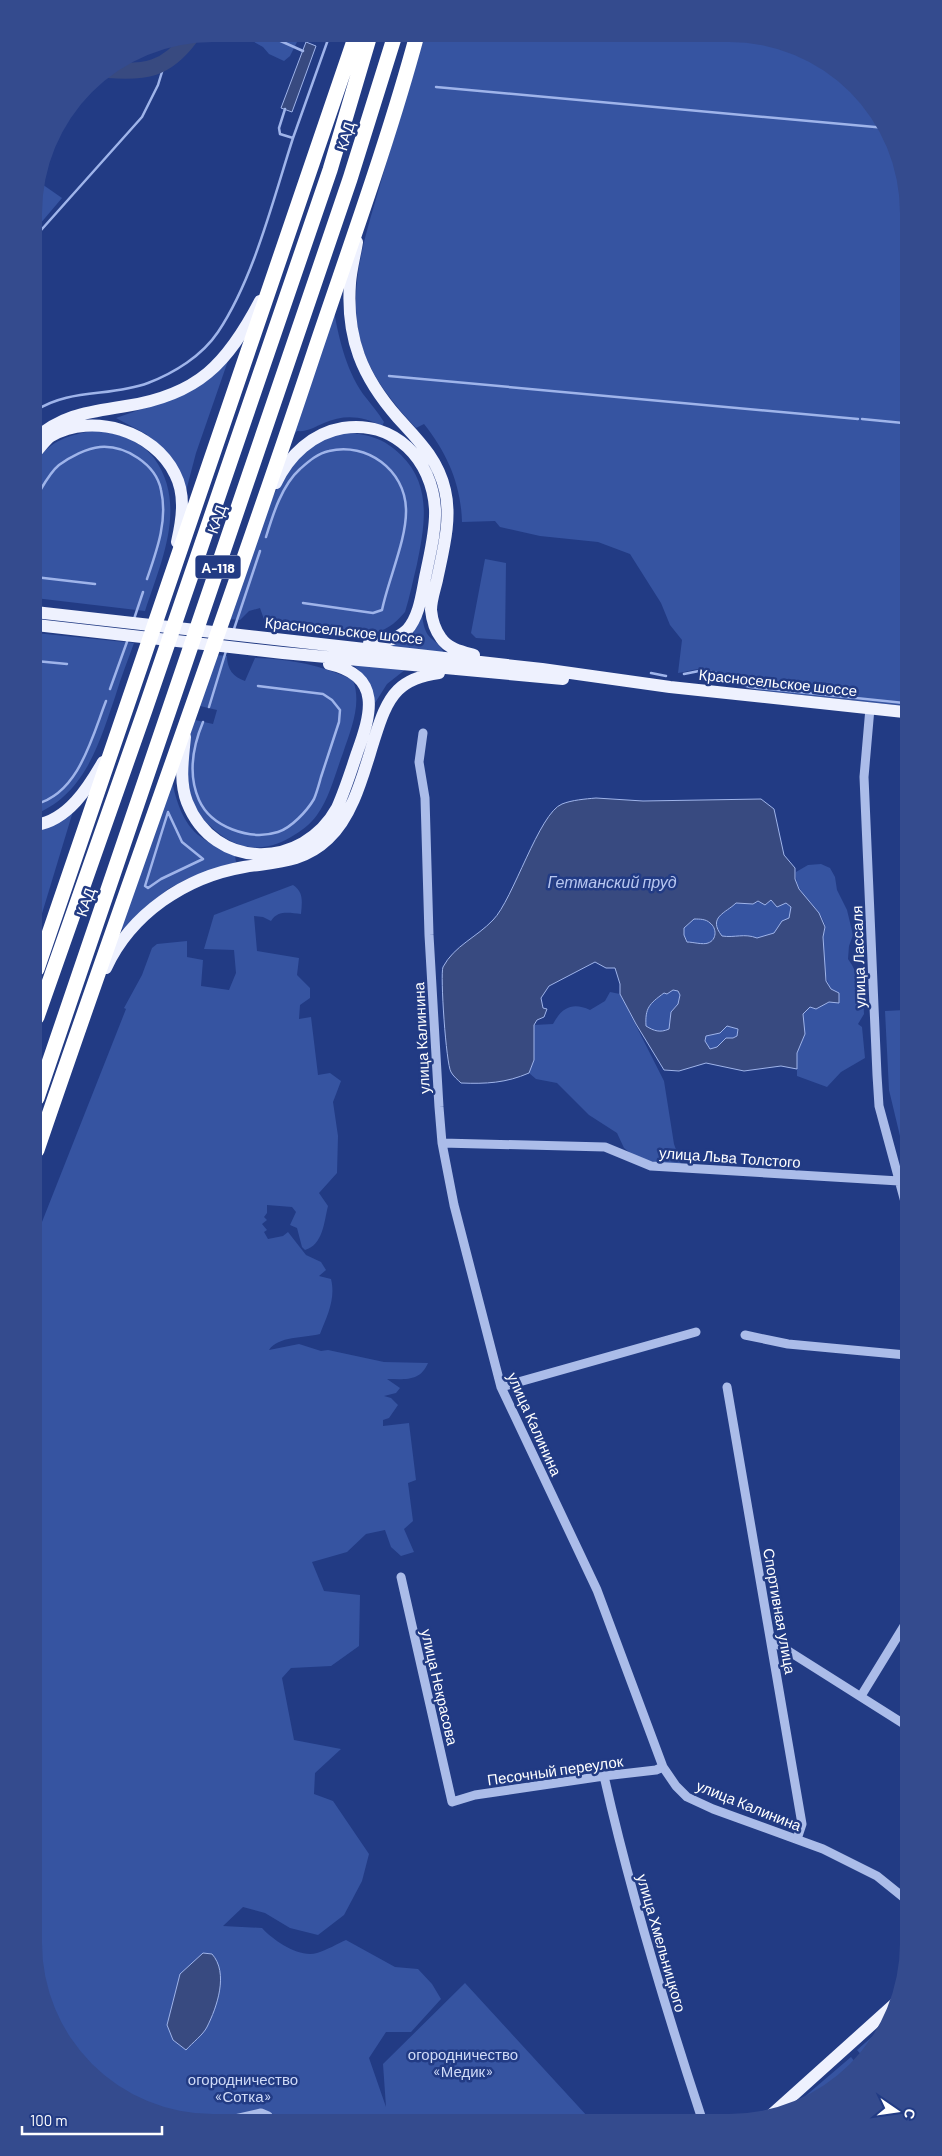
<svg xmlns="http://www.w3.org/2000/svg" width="942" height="2156" font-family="Barlow,sans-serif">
<rect width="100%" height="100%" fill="#223b84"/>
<path fill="#3654a1" d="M240 34H301L290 56 284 61 269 54 263 47Z
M425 35 763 37 847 79 884 124 902 167 904 706 757 690C747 682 734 683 724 677 717 674 714 670 706 669 698 668 687 672 678 673L682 640 670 625 661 603 630 554 598 542 540 536 500 527 495 521 462 522C461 484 447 453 424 424L416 428C393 403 372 378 362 346 345 289 367 232 382 178 396 130 410 83 425 35Z
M39 182 62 198 34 231V202Z
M333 305C338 335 345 368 363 394 370 403 378 412 384 422L382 426C363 416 344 414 324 423 314 427 308 432 297 431L289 440Z
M230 355 196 453 186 491 154 441 146 434 116 418 153 405Z
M93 431C115 431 140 440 154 458 188 505 161 562 145 611L35 598V461C53 440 68 435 93 431Z
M342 433C366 433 384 438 401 455 432 485 425 525 417 564 413 580 410 596 405 612 394 625 385 631 369 634L266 625 260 608 249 611 240 620 228 619 267 508 286 471 316 441Z
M485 559 506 563 505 640 476 638 471 633Z
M422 615C423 622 424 629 428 635 434 642 441 644 444 654L389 646Z
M36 633 134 643C128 660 121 677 116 694 100 741 86 793 36 814Z
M217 655 227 656C227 669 233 677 245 681L255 658C290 659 322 665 353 680 362 704 351 729 343 753 335 774 330 797 317 815 310 825 301 831 291 837 260 855 234 849 209 825 201 818 193 808 189 798 183 778 187 739 195 720L213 724 217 710 200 706Z
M352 663 406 669 387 684 375 703 369 682Z
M171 776C175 797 182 824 201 837 211 845 223 850 235 856L236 862 189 878 168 889 123 929 119 926Z
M74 808 37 930 36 827Z
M821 864 830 868 835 877 837 890 847 910 853 935 849 946 848 959C855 969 858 975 856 988L863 995 864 1014 858 1024 862 1027 865 1058 841 1072 827 1087 797 1076V1053L805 1034 803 1014 810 1007 816 1009 829 1002 831 989C824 978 821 950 823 936 824 932 826 929 825 925 819 904 794 895 796 872L808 865Z
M293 885C304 892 302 902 301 914 289 913 278 910 271 921L263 917 254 916 257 951 299 958 297 975 310 988V998L300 1005 299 1019 311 1017 318 1075 330 1073 341 1081 333 1102 338 1136 337 1173 319 1193 328 1206C324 1222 323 1245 305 1250L302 1247 297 1228 290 1225 296 1212 292 1207 267 1205V1213L264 1217 267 1220 262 1224 267 1230 264 1232 268 1239 283 1236 288 1232 306 1255 321 1262 326 1270 319 1276 331 1279C336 1299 327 1316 320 1334 304 1338 278 1336 269 1350L299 1344 321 1351 328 1350 384 1362 428 1363C420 1382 405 1379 387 1379L400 1388 396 1393 384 1396 391 1398 398 1405 389 1418 383 1420V1426L409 1423 416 1480 408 1483 413 1521 404 1529 414 1552 401 1556 391 1547 385 1530 366 1534 347 1552 312 1562 324 1591 360 1595 359 1646 331 1666 291 1668 282 1678 294 1740 341 1749 315 1773 314 1794 333 1801 369 1854 362 1881 344 1915 318 1935 290 1928 265 1913 243 1907 223 1926 262 1928C274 1941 299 1958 317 1953 327 1950 337 1944 346 1940L395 1967 418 1969 432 1984 441 1999 411 2032H386L369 2058 386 2107 383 2064 465 1983 588 2117 179 2119 95 2077 64 2042 40 1989 39 1817 42 1811 39 1804 38 1262 42 1222 126 1009 124 1008 142 975 152 948 157 944 187 941V957L203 960 201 986 229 990 236 973 234 950 204 949 214 915Z
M771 900 780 905 786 903 791 907 789 919 774 933 757 938C744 933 735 938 722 936 707 917 726 913 736 903 749 903 759 903 771 900Z
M694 919C700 919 706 919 710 923 717 928 717 940 708 943 703 945 694 942 688 942L684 935V928Z
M673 990 678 991 680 995 678 1004 671 1012 669 1029C660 1033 654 1031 645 1026 645 1007 649 1004 664 993L667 994Z
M610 992 620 994 664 1081 674 1144 681 1164H662L637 1158 624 1148 617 1133 589 1115 557 1083 536 1079 529 1073 534 1060V1025L553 1024C562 1007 573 1002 590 1010L605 1001Z
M905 1010V1157L889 1090 885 1011Z
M727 1026 738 1029 737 1036 733 1038H726L717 1047 710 1049 705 1041 706 1036 720 1033Z
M881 2029H883L871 2052 864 2058 857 2050Z
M851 2057 855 2062 853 2065 854 2067 828 2092 795 2107 796 2104Z"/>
<path fill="#384a80" stroke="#9fb4ea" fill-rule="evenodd" d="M306 42 316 46 292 112 281 108Z
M596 798 643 801 761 799 774 809 784 855 795 868V879L799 889 819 913 825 927 823 937 826 981 831 989 839 993V1003L829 1002 816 1009 810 1007 803 1014 805 1034 797 1053V1069L781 1066 744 1071 706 1063 679 1071 664 1070 636 1024 620 994V984L615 968H606L595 962 549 986 541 998 543 1008 547 1009 544 1017 537 1020 534 1025V1060L529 1073C506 1083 486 1084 461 1083 458 1080 453 1076 451 1072 446 1064 440 974 443 967 454 946 477 937 493 920 513 900 539 813 562 804 572 800 585 799 596 798ZM771 900 777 907 786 903 791 907 789 918 782 921 774 933 757 938C744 933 735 938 722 936 707 917 726 913 736 903L753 904 758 901 765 905ZM694 919C700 919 706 919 710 923 717 928 717 940 708 943 703 945 693 942 687 942L684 935V928ZM673 990 678 991 680 995 678 1004 671 1012 669 1029C660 1033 654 1031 646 1026 645 1008 649 1004 664 993L667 994ZM727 1026 738 1029 737 1036 733 1038H726L717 1047 710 1049 705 1041 706 1036 720 1033Z
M203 1953 212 1954C229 1973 217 2007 207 2027 203 2035 192 2043 186 2050L173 2040 167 2025 180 1974Z"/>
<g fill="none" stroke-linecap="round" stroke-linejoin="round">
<path stroke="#9fb4ea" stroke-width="2.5" d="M265 34 303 51
M436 87 886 128
M285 109 279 128 280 134 293 138 330 34
M34 238 142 117 158 85 165 62
M389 376 858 419
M35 411C69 388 111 397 148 383 174 373 202 356 218 332 254 278 273 200 293 138
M862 419 903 423
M35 499C42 488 49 473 59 465 70 457 87 448 100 447 125 445 156 464 161 490 168 520 157 550 147 579
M266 537C273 514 282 485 300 469 308 462 318 453 329 451 367 442 405 470 406 509 407 539 388 580 382 610L373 613 303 603
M35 577 95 584
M134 619 143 592
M234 629 260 551
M36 661 67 664
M651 673 666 676
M684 674 704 670 716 673 723 679 750 687 904 703
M110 689 128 639
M209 707 226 651
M203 722C193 746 188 775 199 800 211 827 250 841 278 832 291 828 307 811 314 799 317 792 319 784 321 777 327 759 333 740 339 722L340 710 332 700 323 694 258 686
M36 804C79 793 92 737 106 701
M168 812 182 842 203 859 161 879 148 888 145 886Z"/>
<path stroke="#384a80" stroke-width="16" d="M108 70C145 73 166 70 190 38"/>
<path stroke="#abbce9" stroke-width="9" d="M51 139 55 131
M870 708 864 777 877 1075 879 1106 905 1202
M423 733 419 762 425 798 429 935 439 1107 442 1143 454 1205 501 1387 597 1590 663 1767 676 1786 687 1797 713 1809 823 1849 877 1876 908 1901
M442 1143 605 1147 651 1166 899 1181
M745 1335 788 1344 906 1355
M501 1387 696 1332
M727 1387 802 1824 797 1839
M401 1577 452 1802 475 1795 604 1776 656 1770 663 1767
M771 1640 907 1726
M861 1696 907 1621
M604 1776C630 1891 664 2004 701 2116
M235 2119 261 2113 268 2116V2118"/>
<path stroke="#eef1fe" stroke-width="12" d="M357 242C355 255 351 269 350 283 346 338 362 377 398 418 418 440 438 459 445 490 452 519 443 551 437 580 435 589 431 600 431 610 432 620 435 630 441 638 448 649 463 652 474 655
M35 439C63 414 90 412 126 406 198 395 227 364 260 301
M35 453C40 448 45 440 51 436 93 412 154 431 175 474 186 495 182 520 177 542
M276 483C289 455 313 433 343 428 395 420 432 460 435 509 436 530 430 553 426 573 422 591 420 616 407 630 396 640 384 643 369 643
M35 612 542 669 670 687 904 712
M36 625 283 653 563 679
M185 737C183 759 179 781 187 802 214 871 303 870 337 808 345 790 351 771 357 753 371 714 383 676 329 664
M36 825C68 820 88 788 103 762
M106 968C131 914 185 877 244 867 275 862 303 863 328 839 354 815 364 771 375 737 380 721 386 702 398 690 409 679 424 675 439 673
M770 2116 899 2000"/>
<path stroke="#fff" stroke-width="15" d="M37 969 356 35
M37 1017 145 710 330 170 370 35
M37 1098 350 179 395 35
M37 1150C128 883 226 618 315 350 350 246 388 142 417 35"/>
</g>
<g text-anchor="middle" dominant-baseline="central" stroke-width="5" stroke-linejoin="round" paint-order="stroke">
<rect fill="#223b84" stroke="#bdc4da" stroke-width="1" x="195.5" y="555.5" width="45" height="23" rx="4"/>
<g font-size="14" font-weight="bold" fill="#fff">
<text x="218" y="567">А-118</text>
</g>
<g font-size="15" fill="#fff" stroke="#223b84">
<text transform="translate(345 136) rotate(-73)">КАД</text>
<text transform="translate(216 519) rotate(-71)">КАД</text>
<text transform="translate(344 630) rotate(6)">Красносельское шоссе</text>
<text transform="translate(778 682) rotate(6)">Красносельское шоссе</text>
<text transform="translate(85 902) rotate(-71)">КАД</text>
<text transform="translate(858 957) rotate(-92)">улица Лассаля</text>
<text transform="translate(421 1038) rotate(-93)">улица Калинина</text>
<text transform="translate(730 1157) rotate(4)">улица Льва Толстого</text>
<text transform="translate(535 1424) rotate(66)">улица Калинина</text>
<text transform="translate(780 1611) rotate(80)">Спортивная улица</text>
<text transform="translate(440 1687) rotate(77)">улица Некрасова</text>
<text transform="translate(555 1770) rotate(-8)">Песочный переулок</text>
<text transform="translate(749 1805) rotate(22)">улица Калинина</text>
<text transform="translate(662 1943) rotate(74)">улица Хмельницкого</text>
</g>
<g font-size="15" fill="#cfdaf7" stroke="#223b84">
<text x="463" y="2054">огородничество<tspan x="463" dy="17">«Медик»</tspan></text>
<text x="243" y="2079">огородничество<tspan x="243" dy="17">«Сотка»</tspan></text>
</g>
<g font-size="16" font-style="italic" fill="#b7c6f0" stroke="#223b84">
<text x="612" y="881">Гетманский пруд</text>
</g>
</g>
<path d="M0 0H942V2156H0ZM213 42H729A171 171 0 0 1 900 213V1943A171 171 0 0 1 729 2114H213A171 171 0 0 1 42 1943V213A171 171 0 0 1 213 42Z" fill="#344b8e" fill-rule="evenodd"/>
<g transform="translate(897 2111) rotate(103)" stroke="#223b84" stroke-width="4" paint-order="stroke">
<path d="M0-4L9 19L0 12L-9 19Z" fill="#ffffff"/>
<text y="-8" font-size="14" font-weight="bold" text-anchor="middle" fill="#ffffff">С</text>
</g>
<path d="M22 2126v8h140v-8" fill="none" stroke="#ffffff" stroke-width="2.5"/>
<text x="30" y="2126" font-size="15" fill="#ffffff" stroke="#223b84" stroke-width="4" paint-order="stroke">100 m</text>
</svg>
